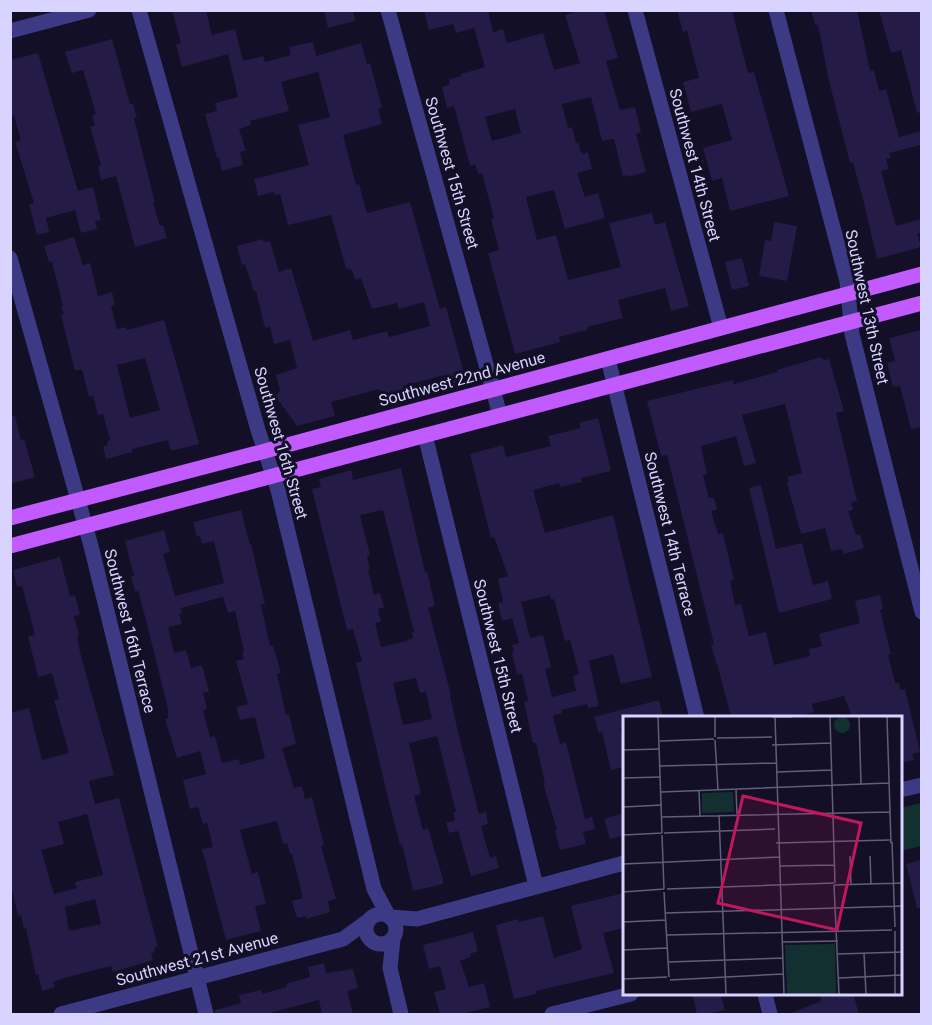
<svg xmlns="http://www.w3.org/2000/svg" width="932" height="1025" font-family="Roboto,sans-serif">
<rect width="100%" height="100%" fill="#130f26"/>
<path fill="#12302f" d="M921 803V846L901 851V808Z"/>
<path fill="#241b47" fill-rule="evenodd" d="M172 10H206L212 35 235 29 243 61 263 56 265 62 291 55 289 47 313 42 316 56 361 43 367 64 370 63 382 108 378 109 382 124 343 135 356 185 359 184 367 213 410 202 440 309 446 307 466 380 447 385 444 375 403 386 405 395 383 401 379 389 331 402 335 416 297 426 276 397 280 390 276 375 297 368 290 340 274 344 270 327 265 328 256 291 254 292 245 264 242 265 237 246 263 239 264 242 270 241 279 272 291 268 313 341 350 330 353 340 387 331 389 337 430 326 424 302 399 309 397 303 372 309 361 278 355 280 352 270 346 268 331 215 288 225 280 194 275 195 274 192 258 196 254 179 309 165 298 125 330 117 318 72 281 82 289 111 250 121 251 125 239 129 246 151 240 152 243 165 222 171 219 157 217 158 205 114 217 111 215 103 238 97 228 54 182 67 176 45 181 43Z
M324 10H353L355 21 328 28Z
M424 10H488L493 32 503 29 507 43 543 33 554 70 580 63 565 15 582 10H604L618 58 606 61 620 110 635 107 641 132 636 134 646 172 627 177V175L623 176 614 139 602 141 591 97 562 104 568 128 572 127 576 143H578L582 154 588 152 592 169 577 173 585 197 598 193 605 218 565 229 554 190 526 197 537 240 556 235 568 280 621 267 609 223 652 213 655 225 665 222 689 306 671 311 665 288 618 300 623 318 587 327V330L559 337 560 342 515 354 488 253 499 250 491 219 494 218 482 173 478 174 475 164 470 166 454 106 447 108 442 87 450 84 449 79 462 76 461 74 485 67 474 28 456 33 453 24 429 30ZM515 109 521 133 492 141 485 117Z
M677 10H732L748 73 754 72 789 196 730 211 722 178 712 181 703 148 732 140 722 104 691 112 683 82 699 78 687 31 683 32Z
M811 10H857L870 71 874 70 879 91 886 89 899 137 921 131V145L889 153 891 158 886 159 889 169 881 171 896 226 921 219V233H917L921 247 877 259 863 199 853 163H850L829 81 818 25H815Z
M879 10H921V112L917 113 901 50 891 53Z
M112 39 130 104H133L137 117 134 118 155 203H153L160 226 163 225 167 238 135 247 116 176 101 180 98 166 101 165 90 127 95 125 92 116 96 114 83 70 72 73 65 52Z
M38 53 78 191 93 187 101 220 95 221 97 229 81 233 75 210 46 218 49 232 37 235 29 204 34 203 15 142 21 140 14 116 10 117V60Z
M774 222 797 226 787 281 759 276 765 240 771 241Z
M74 237 83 265 90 263 98 296 112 292 115 305 111 306 117 329 126 327 127 330 164 320 199 444 171 451 168 440 132 449V452L106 459 103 447 108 445 107 442 110 440 103 414 98 415 93 396 89 397 82 369 75 371 61 315H64L61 306H63L52 262H49L44 246ZM145 358 160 410 130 418 117 365Z
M742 258 749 286 732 290 725 262Z
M921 330V427L911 429 900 386 893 387 887 363 895 361 889 338Z
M821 357 824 360 829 359 844 411 836 413 857 501 851 502 853 510 848 511 856 535 860 534 864 548 844 554 842 549 831 551 825 528 801 534 787 483 789 482 787 477 802 473 785 404 742 415 756 463 744 466 736 436 701 446 707 474 703 475 709 498 714 497 717 510 711 511 718 534 723 533 734 580 730 581 735 605 741 604 749 636 766 632 774 665 810 656 809 649 822 646 819 634 860 623 855 601 880 595 883 609 880 610 891 654 888 655 895 683H899L900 690 905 689 920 752 912 754 914 760 900 763V717H852L844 696 812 704 814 712 795 717H731L717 663H716L711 645 714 644 667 455 661 456 647 401 733 380 734 384 777 372V370Z
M10 416H15L21 440 24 439 35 477 10 484Z
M598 418 611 471 581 478 582 482 560 487 559 483 533 490 545 533 613 515 652 677 621 684 613 654 589 661 599 706 588 708 587 704 561 710 562 713 553 716 560 744 566 742 585 819 592 817 595 829 583 832 586 844 560 850 555 830H557L543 783H545L536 743H533L524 702 528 701 522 674 517 675 512 653 514 652 512 645 519 643 512 618 502 621 498 603 503 602 498 579 508 576 494 537 491 538 470 454 503 445 506 457 551 446 548 436 581 428 579 423ZM550 595 551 600 554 599 565 641 570 640 579 674 573 676 576 691 552 697 545 669 551 667 543 635 530 638 521 602Z
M401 468 425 572 427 571 435 606 428 608 451 695H450L457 728 479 814 486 812 488 824 481 826 490 858 496 856 499 868 471 876 458 831 449 833 446 823 455 820 453 812H456L437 736 409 743 421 794 414 796 423 830 428 828 443 879V884L413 891 402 844 400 845 389 802 356 663 362 661 353 629 347 630 312 489 321 487 319 479 351 470 353 480ZM383 510 414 632H412L413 638 407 640V641L381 647 375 623 381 622 378 609 384 607 380 593 374 595 368 569H370L367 556 370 555 360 515ZM416 678 420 693 426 692 432 719 403 725 393 683Z
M761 485 776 549 802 543 813 585 828 581 832 599 779 613 749 488Z
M241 510 250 545 251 544 265 604 261 605 270 646 273 645 281 673 277 674 286 715H289L296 744 282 748 294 788 302 786 305 799 312 797 324 845 321 846 336 899 328 901 330 912 306 919V916L297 918 292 901 303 898 292 854H290L287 843 283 844 277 821 240 830 252 874 258 872 266 904 255 906 261 931 226 940 202 849 213 847 207 823 203 824 198 807 190 809 183 780 206 774 200 751 177 758 165 719 168 718V709L146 620 138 591H135L131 577 134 576 125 541 164 530 170 552 163 554 175 596 205 588 224 583 214 541 202 544 200 536 197 537 193 522ZM223 597 228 613 235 611 244 652 242 653 244 659 236 661 248 704 236 707 240 720 255 717 265 758 240 765 239 759 222 763 215 736 210 737 203 710 207 709 203 693 209 692 202 665 191 668 186 650 174 653 168 627 182 624 179 614 182 613 181 608Z
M60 557 70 596 75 595 80 615 74 616 79 635H77L80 652 114 775 89 781 95 804 119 798 158 947H155L154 952 151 953 153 960 113 972 111 966 64 978 53 982 55 987 42 991 38 974 36 975 26 928 24 929 21 915 18 916 10 881V713L29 708 42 760 69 753 54 700 59 699 52 673 38 677 28 636 35 635 22 586 17 587 13 570ZM87 814 103 875 75 882 77 888 54 894 41 850 64 844 58 822ZM95 899 101 924 69 931 65 907Z
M659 700 663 717H624V726L620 728 624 747V767L611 770 602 732 599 733 594 717Z
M624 813V835L610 839 604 819Z
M921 860V908H917L906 864Z
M624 893V928L603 933 614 973 536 991V994L514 999 496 925 518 919 519 922 543 916 554 958 582 949 571 906Z
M473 932 478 951 470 954 471 957 460 961 469 987 484 983 490 1007 461 1014H440L434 992 446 989 440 966 429 969 423 945Z
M324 963 326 973 353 969 358 988 347 991 353 1014H322L319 1000 266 1014H215V1010L241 1003 239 995 261 990 262 994 287 987 286 984 310 977 308 967Z
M692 993H720L725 1010 708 1014H697Z
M820 993H853L859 1014H789L821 1001Z"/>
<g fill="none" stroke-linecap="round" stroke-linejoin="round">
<path stroke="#3d3a85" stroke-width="15" d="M139 10 258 430 278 490 374 889 388 915
M388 10 500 415
M635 10 721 328
M776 10 847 281 852 334 922 612
M10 31 89 10
M10 258 91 546 206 1014
M608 359 697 718
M425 435 536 886
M900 790 922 785
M366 929a15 15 0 1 1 30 0a15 15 0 1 1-30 0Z
M391 917 417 919 624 863
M393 939 390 968 401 1014
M765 994 770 1014
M61 1014 343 939 369 920
M552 1014 631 994"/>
<path stroke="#c25bff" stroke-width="15" d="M10 518 265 451 922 274
M10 546 922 303"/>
</g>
<g text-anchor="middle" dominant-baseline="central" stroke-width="6" stroke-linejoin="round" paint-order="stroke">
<g font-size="16" fill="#d9d4ff" stroke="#130f26">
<text transform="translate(695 165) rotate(75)">Southwest 14th Street</text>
<text transform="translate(452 173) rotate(74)">Southwest 15th Street</text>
<text transform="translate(867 307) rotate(78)">Southwest 13th Street</text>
<text transform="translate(462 379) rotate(-15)">Southwest 22nd Avenue</text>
<text transform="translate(281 443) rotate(74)">Southwest 16th Street</text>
<text transform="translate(670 534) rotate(76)">Southwest 14th Terrace</text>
<text transform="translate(130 631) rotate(76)">Southwest 16th Terrace</text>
<text transform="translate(498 656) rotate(76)">Southwest 15th Street</text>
<text transform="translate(197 959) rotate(-15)">Southwest 21st Avenue</text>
</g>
</g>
<g transform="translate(623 716)">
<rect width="279" height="279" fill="#130f26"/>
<path d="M211 9a8 8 0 1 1 16 0a8 8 0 1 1-16 0ZM110 76 111 96 79 97V77ZM212 228 213 278H164L162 229Z" fill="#12302f"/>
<path fill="none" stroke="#625e7d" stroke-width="1.5" d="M35 1 39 117M149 1H169M152 1 161 278M207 1 212 167M236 1 238 68M264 1 268 127 267 123M92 21V1M94 22 149 21M92 24 95 74M37 25 91 23M149 29 208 27M0 34 37 33M37 50 153 47M154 56 209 54M0 62 38 61M113 74 114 98M76 75 77 100M38 76 266 67M0 91 39 89M96 99 103 278M39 101 267 96M41 117 152 113M0 119 39 117M39 119 41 173M269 126 272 211M153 127 266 124M227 140 228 168M247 140 248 168M0 148 157 141M157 150 212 149M211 169 216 278M211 169 279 167M44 173 211 167M0 176 41 173M41 176 46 261M43 197 279 190M0 206 43 204M272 215V278M44 219 269 214M159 226 215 225M0 234 44 232M241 237 243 278M215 238 279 236M45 246 160 242M216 262 279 259M0 263 44 261M47 264 160 258"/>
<path fill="#c2185b" fill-opacity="0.15" stroke="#c2185b" stroke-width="3" d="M120 80 238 107 214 214 95 187Z"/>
<rect width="279" height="279" fill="none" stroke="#d9d4ff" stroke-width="3"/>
</g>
<rect width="932" height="1025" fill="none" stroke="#d9d4ff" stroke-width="24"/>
</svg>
